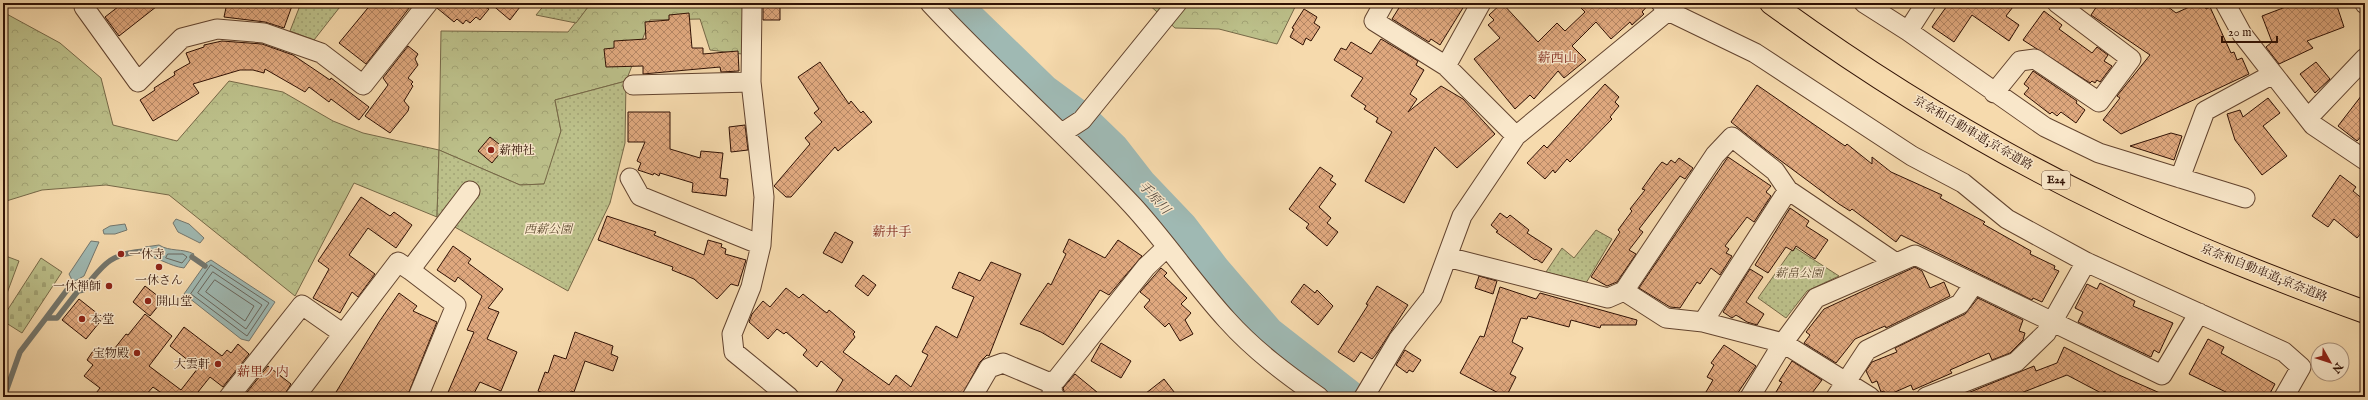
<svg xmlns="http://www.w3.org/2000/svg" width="2368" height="400" font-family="'IM FELL English','Noto Serif JP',serif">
<defs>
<pattern id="forest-crowns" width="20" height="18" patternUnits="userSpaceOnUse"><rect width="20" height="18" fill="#bcc08a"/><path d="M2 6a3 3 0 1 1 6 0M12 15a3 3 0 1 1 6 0" fill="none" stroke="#a2a475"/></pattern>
<pattern id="cemetery-stones" width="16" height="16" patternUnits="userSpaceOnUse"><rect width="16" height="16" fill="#bcc08a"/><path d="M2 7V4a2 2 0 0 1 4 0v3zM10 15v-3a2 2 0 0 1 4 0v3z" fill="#a2a475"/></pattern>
<pattern id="park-dots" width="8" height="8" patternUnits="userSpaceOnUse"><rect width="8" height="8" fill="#bcc08a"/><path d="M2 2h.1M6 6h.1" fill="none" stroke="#a2a475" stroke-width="1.8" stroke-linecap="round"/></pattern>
<pattern id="building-cross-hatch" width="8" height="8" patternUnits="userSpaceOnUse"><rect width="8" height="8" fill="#dfa87e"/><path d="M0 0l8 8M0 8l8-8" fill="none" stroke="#b58765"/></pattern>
</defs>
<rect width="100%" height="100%" fill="#f6daad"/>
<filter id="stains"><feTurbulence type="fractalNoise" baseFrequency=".005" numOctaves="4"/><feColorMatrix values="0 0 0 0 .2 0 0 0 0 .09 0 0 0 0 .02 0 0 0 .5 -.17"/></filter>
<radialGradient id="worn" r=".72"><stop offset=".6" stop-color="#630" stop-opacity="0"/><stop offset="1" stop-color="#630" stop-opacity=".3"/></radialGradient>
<path fill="url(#forest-crowns)" stroke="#766847" d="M591 3H745L742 54 710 50 700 19 650 20 626 81 555 100 561 131 545 184 520 185 439 150 437 217 354 183 295 296 169 195 106 185 42 190 3 202V12L60 43 101 78 113 125 177 141 229 81 283 92 333 121 363 133 439 150 441 31 568 32Z
M1147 3H1297L1277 44 1219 29 1175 28Z"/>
<path fill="url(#cemetery-stones)" stroke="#766847" d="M3 255 19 261 3 304Z
M41 258 62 272 22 333 3 321V317Z"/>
<path fill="url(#park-dots)" stroke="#766847" d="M301 3H343L314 40 290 31Z
M546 3H591L576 23 536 15Z
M626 81 625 143 610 203 568 291 437 217 439 150 520 185 544 184 561 131 555 100Z
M1596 230 1612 239 1586 283 1546 272 1562 248 1574 258Z
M1794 247 1839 276 1807 291 1786 318 1758 298Z"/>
<path fill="#9fb9b3" stroke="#73766d" d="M176 219 189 224 204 238 200 243 178 232 173 223Z
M125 224 127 230 115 234H104L103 230 110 226Z
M91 241 99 242 84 276 73 282 69 274Z
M159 245C170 252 182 248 194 254L184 268C169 266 159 257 144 256L145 247Z
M211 260 275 302 249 341 241 339 184 294 206 263Z"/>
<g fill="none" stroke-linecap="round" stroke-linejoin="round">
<path stroke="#68655c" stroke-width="1" d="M168 254H183L187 257 182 263 166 258Z
M211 265 269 303 247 336 191 294Z
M213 272 262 305 246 329 198 293Z
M215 280 254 306 245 321 206 292Z"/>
<path stroke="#73766d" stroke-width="5.5" d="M192 257 205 266
M46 318 73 282
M4 397 20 352 46 318H57L78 291 83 290C103 265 110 253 145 251"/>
<path stroke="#9fb9b3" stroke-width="33" d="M953 3 1044 91 1082 119 1112 148 1140 184 1182 228 1214 270 1268 333 1350 397"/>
</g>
<path fill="url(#building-cross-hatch)" stroke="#301104" d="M123 3H161L119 36 105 17Z
M227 3H293L284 28 265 22 224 17Z
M372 3H413L366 64 339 43Z
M439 3H489L485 7 489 9 480 20 476 17 470 23 466 20 463 24 457 19 454 22 437 8Z
M490 3H523L510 20Z
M763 3H780V20H763Z
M1402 3H1466L1440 45 1431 39 1429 42 1392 19Z
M1502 3 1538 42 1557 23 1565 31 1585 12 1576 3H1650L1642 12 1644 14 1632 25 1630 22 1611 39 1596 22 1572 46 1586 60 1564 78 1558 71 1534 99 1530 95 1515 109 1474 59 1500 38 1488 25 1494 20 1489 15Z
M1949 3H2016L2006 16 2019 25 2009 41 1972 15 1954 42 1932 27Z
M2099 3H2163L2176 13 2198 3H2203L2206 9 2210 7 2231 53 2234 52 2237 60 2242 58 2249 74 2121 134 2103 120 2120 98 2117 96 2150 55 2091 15Z
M2296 3H2336L2344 27 2307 41 2313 48 2279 64 2266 47 2272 42 2262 16Z
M1304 9 1317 17 1314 23 1320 27 1311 41 1306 38 1303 45 1290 37 1294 29 1292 28Z
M2044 11 2062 25 2059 29 2092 53 2097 47 2108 55 2104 61 2112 66 2100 82 2097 80 2095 83 2092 81 2090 83 2023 40Z
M689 13 692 48H703V54L738 51 739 71 721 72 720 67 643 74V66L606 67 604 49 614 48V41L646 39 645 22 669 20V15Z
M1381 39 1418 61 1416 65 1424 70 1410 94 1417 99 1408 112 1441 86 1463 99 1495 134 1457 168 1435 147 1404 203 1365 181 1392 132 1376 122 1378 118 1364 109 1366 106 1351 96 1363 78 1334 60 1341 48 1346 50 1351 42 1371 54Z
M222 41 262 44 293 55 330 80 331 78 369 107 359 120 331 99 329 102 309 87 305 92 265 69 264 73 253 70H240L193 84 199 93 153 121 140 100 155 90 154 88 175 75 174 72 190 63 186 53 204 47V45Z
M408 46 418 54 415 59 418 65 408 78 413 82 411 84 413 86 404 101 409 107 408 111 390 133 365 116 388 85 383 78Z
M820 62 849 104 851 101 861 113 863 111 872 122 838 151 835 147 791 197H786L774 186 810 144 805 138 822 122 814 113 819 109 798 77Z
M2316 62 2330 79 2315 93 2300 74Z
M2033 71 2077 101 2076 103 2085 110 2076 123 2061 112 2057 116 2052 112 2050 114 2024 94 2029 88 2024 84Z
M1605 84 1619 97 1615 102 1619 106 1610 117 1612 119 1570 162 1567 159 1555 173 1553 170 1545 179 1527 163 1544 145 1547 148Z
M1757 85 1845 146 1847 144 1872 164V157L1891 172 1942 195 1940 198 1985 222 1983 224 2031 251 2030 254 2055 266 2054 269 2059 271 2042 302 2033 298 2032 300 1901 235 1896 242 1852 209 1850 211 1839 204 1765 149 1731 122Z
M2365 91V132L2357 141 2338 126Z
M2268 98 2280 113 2263 126 2287 156 2262 175 2235 140 2227 114 2240 110 2243 117Z
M628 112H670V149L700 158 701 151 723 153 720 178 728 179 726 196 692 192 693 183 660 173 659 176 654 173 653 175 638 170 641 163 637 161 645 142H628Z
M745 125 748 150 731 152 729 127Z
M2171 133 2182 136 2174 160 2130 146Z
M490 137 504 148 492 163 478 151Z
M1728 157 1771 186 1766 192 1771 196 1754 222 1747 217 1725 246 1729 249 1726 253 1732 256 1720 275 1711 268 1700 284 1697 282 1680 308 1670 307 1639 288Z
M1679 158 1693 168 1685 179 1680 176 1639 229 1643 232 1629 250 1636 254 1617 282 1607 286 1591 277 1620 232 1618 230 1632 211 1630 209 1645 190 1642 189 1657 168 1662 162 1667 165 1671 160 1675 163Z
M1320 167 1333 176 1330 180 1336 184 1319 207 1331 218 1327 223 1338 232 1327 246 1306 228 1309 224 1289 209Z
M2340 175 2356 187 2353 191 2365 201V228L2357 238 2334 219 2328 227 2312 216Z
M361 197 390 216 394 212 412 225 396 248 368 228 349 255 375 274 358 297 352 292 340 313 313 298 329 269 318 261Z
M1790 208 1809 221 1806 226 1828 240 1815 259 1796 246 1793 251 1786 247 1768 273 1755 265Z
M1500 213 1507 218 1510 215 1529 230 1527 233 1552 249 1542 263 1536 259 1535 260 1496 232 1498 231 1491 225Z
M607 216 656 232 654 235 704 255 708 240 722 244 721 247 726 249 725 254 746 260 738 286 731 284 717 299 694 279 672 270 673 267 598 240Z
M835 232 853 242 842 263 823 253Z
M1069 239 1105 258 1118 240 1142 256 1109 295 1100 290 1063 345 1041 332 1020 324 1048 283 1051 285 1066 254 1063 252Z
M453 246 471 259 468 263 503 289 488 308 499 312 487 339 517 352 501 391 480 382 472 397H446L474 332 467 330 482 296 458 277 455 282 437 270Z
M991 262 1021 274 989 356 987 355 980 362 961 397H833L843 380 821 361 817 367 803 355 807 350 786 332 784 334 777 329 768 339 749 322 752 314 763 301 770 307 786 288 799 298 803 294 824 311 827 313 829 310 855 332 853 334 855 337 843 352 889 385 896 375 911 387 928 355 922 352 936 326 957 338 974 297 952 288 959 272 980 281Z
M1915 267 1922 271 1930 288 1944 282 1950 296 1886 328 1885 326 1855 339 1836 363 1804 343 1810 335 1806 332 1824 309Z
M1161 268 1167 273 1164 276 1187 298 1181 304 1191 313 1185 320 1193 334 1180 341 1169 323 1165 327 1144 307 1150 300 1140 292Z
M1750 269 1763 277 1746 302 1764 314 1757 325 1747 322 1736 315 1732 318 1723 312Z
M863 275 876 285 868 296 855 286Z
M1479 276 1497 281 1493 294 1475 288Z
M2100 283 2135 301 2133 306 2173 323 2159 353 2154 350 2151 357 2078 322 2083 312 2075 308 2087 284 2097 289Z
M1304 284 1315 293 1317 290 1333 306 1318 325 1291 302Z
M145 286 163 300 150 316 133 302Z
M1377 286 1408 305 1377 353 1372 359 1361 352 1354 362 1338 352 1368 305 1366 304Z
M1500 287 1536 299 1540 293 1637 320 1636 325H1601L1600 328 1571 320 1569 327 1528 316 1527 319 1521 318 1512 342 1523 348 1510 374 1516 377 1506 397 1460 373 1480 336 1484 337Z
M399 293 417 306 413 311 437 322 407 397H333L379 322Z
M1978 298 2023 320 2019 331 2025 333 2023 340 2010 353 1992 360 1989 353 1950 370 1952 373 1913 390 1911 385 1886 396 1884 391 1881 392 1877 381 1872 383 1866 371 1872 362 1897 352 1895 348 1965 314Z
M79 299 103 318 86 339 62 320Z
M145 314 172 336 149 366 181 390 198 368 170 346 184 327 222 356 227 350 231 353 238 344 249 354 223 387 210 377 194 397H167L153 387 144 397H93L100 388 84 376 93 365 87 360 95 348 107 358 126 334 128 335Z
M575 332 613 346 611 354 618 357 613 371 585 361 574 392 571 391 569 397H554L538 391 545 372 548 373 554 355 566 359Z
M2208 339 2224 347 2221 353 2275 384 2268 397H2236L2189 374Z
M1101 343 1131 361 1121 378 1091 361Z
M1724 345 1756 366 1735 397H1703L1713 380 1707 377 1714 365 1711 363Z
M2064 347 2119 375 2169 397H2122L2110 392 2109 394 2104 391 2103 394 2067 375 2011 397H1958L2034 366 2036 371 2057 363Z
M1405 350 1421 360 1413 372 1409 370 1407 373 1396 365Z
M1792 361 1822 380 1809 397H1773L1782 382 1779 381Z
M268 366 291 384 283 397H243Z
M1075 374 1103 397H1066L1063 388Z
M1164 379 1178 397H1141Z"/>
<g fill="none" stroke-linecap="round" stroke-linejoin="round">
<defs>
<path id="minor" d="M89 3 84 7 138 82 182 38 217 29 264 33 321 53 363 85 428 3
M752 3 751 82 764 197 761 245 751 287 732 334 734 352 789 397
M930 3C995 73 1068 136 1133 206 1166 242 1194 284 1227 320 1254 350 1286 374 1319 397
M1384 3 1374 21 1446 66 1516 136
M1661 3 1668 11 1755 53 1912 156 1963 183 2007 219 2086 262 2284 352 2301 367 2284 397
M1864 3 1908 31 1926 3
M2225 3 2242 34 2313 125 2365 160
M2365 3V4
M1908 31 2045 127 2099 153 2245 198
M1446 66 1481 3
M633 85 751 82
M1994 93 2020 61 2035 59 2099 102 2131 59 2057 3
M2308 118 2365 58
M1062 133 1082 120 1177 3
M630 178 640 196 761 245
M2180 178 2205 111 2273 74
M1447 257 1608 298 1624 291 1715 155 1732 137 1775 171 1788 190 1896 263
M1624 291 1666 318 1703 322 1783 343 1816 298 1915 255 2162 375 2199 313
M1703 322 1788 190
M1053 381 1052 392 1055 397
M229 397 302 305 342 333
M295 397 398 262 410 270
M418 397 456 305 410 270 470 191
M972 397 989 368 1003 363 1048 382 1056 380 1146 267 1166 248
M1364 397 1398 340 1432 297 1462 216 1516 136 1668 11
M1750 397 1783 343 1870 397
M1836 397 1867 350 1960 304 1974 284
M1926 397 2016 362 2046 333 2086 262"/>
<path id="motorway" d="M1771 3C1878 81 1993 151 2112 208 2194 248 2280 281 2365 312"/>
</defs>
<use href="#minor" stroke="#62432e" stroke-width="21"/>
<use href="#motorway" stroke="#301104" stroke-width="24"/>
<use href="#minor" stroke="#f9e7ca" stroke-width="19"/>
<use href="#motorway" stroke="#f6daad" stroke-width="22"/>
</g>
<g fill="#8f2418" stroke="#f9e7ca" stroke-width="1.5">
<circle cx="491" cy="150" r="4"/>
<circle cx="121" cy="254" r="4"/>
<circle cx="159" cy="267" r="4"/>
<circle cx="109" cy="286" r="4"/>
<circle cx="148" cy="301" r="4"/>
<circle cx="82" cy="319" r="4"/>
<circle cx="137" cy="353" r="4"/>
<circle cx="218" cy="364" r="4"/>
</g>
<g text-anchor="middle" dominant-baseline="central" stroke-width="3" stroke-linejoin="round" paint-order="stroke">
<rect fill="#f9e7ca" stroke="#6c513f" stroke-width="1" x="2042" y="171" width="28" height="18" rx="3"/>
<g font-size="11" font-weight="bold" fill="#301104">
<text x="2056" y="180">E24</text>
</g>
<g font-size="12" fill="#301104" stroke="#f9e7ca">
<text transform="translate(1973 133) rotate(30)">京奈和自動車道;京奈道路</text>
<text transform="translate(2264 273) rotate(22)">京奈和自動車道;京奈道路</text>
</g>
<g font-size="12" fill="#301104" stroke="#f9e7ca" text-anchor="start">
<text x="499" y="150">薪神社</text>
<text x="129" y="254">一休寺</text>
<text x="159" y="280" text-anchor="middle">一休さん</text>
<text x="101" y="286" text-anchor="end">一休禅師</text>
<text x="156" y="301">開山堂</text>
<text x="90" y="319">本堂</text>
<text x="129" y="353" text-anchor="end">宝物殿</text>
<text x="210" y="364" text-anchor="end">大雲軒</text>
</g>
<g font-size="12" font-style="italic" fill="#614e33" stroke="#f9e7ca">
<text x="548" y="229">西薪公園</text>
<text x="1799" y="273">薪畠公園</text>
</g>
<g font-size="13" fill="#7a1f14" stroke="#f9e7ca">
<text x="1557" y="58">薪西山</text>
<text x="892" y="232">薪井手</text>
<text x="263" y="372">薪里ノ内</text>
</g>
<g font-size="13" font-style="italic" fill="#574c41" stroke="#f9e7ca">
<text transform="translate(1154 198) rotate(47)">手原川</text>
</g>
</g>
<rect width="2368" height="400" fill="none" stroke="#f6daad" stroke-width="16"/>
<rect x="4" y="4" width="2360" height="392" fill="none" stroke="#301104" stroke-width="2"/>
<rect x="8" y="8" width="2352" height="384" fill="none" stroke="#301104"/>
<g transform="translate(2330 362) rotate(129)"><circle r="19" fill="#f9e7ca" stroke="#a9917b"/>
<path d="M0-3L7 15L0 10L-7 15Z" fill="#8f2418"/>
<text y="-6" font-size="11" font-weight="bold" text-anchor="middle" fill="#301104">N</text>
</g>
<path d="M2222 36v6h55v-6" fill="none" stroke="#301104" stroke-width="2"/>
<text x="2228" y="36" font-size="12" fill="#301104" stroke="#f9e7ca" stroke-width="3" paint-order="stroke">20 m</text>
<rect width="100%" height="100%" filter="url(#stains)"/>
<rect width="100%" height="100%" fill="url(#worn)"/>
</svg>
